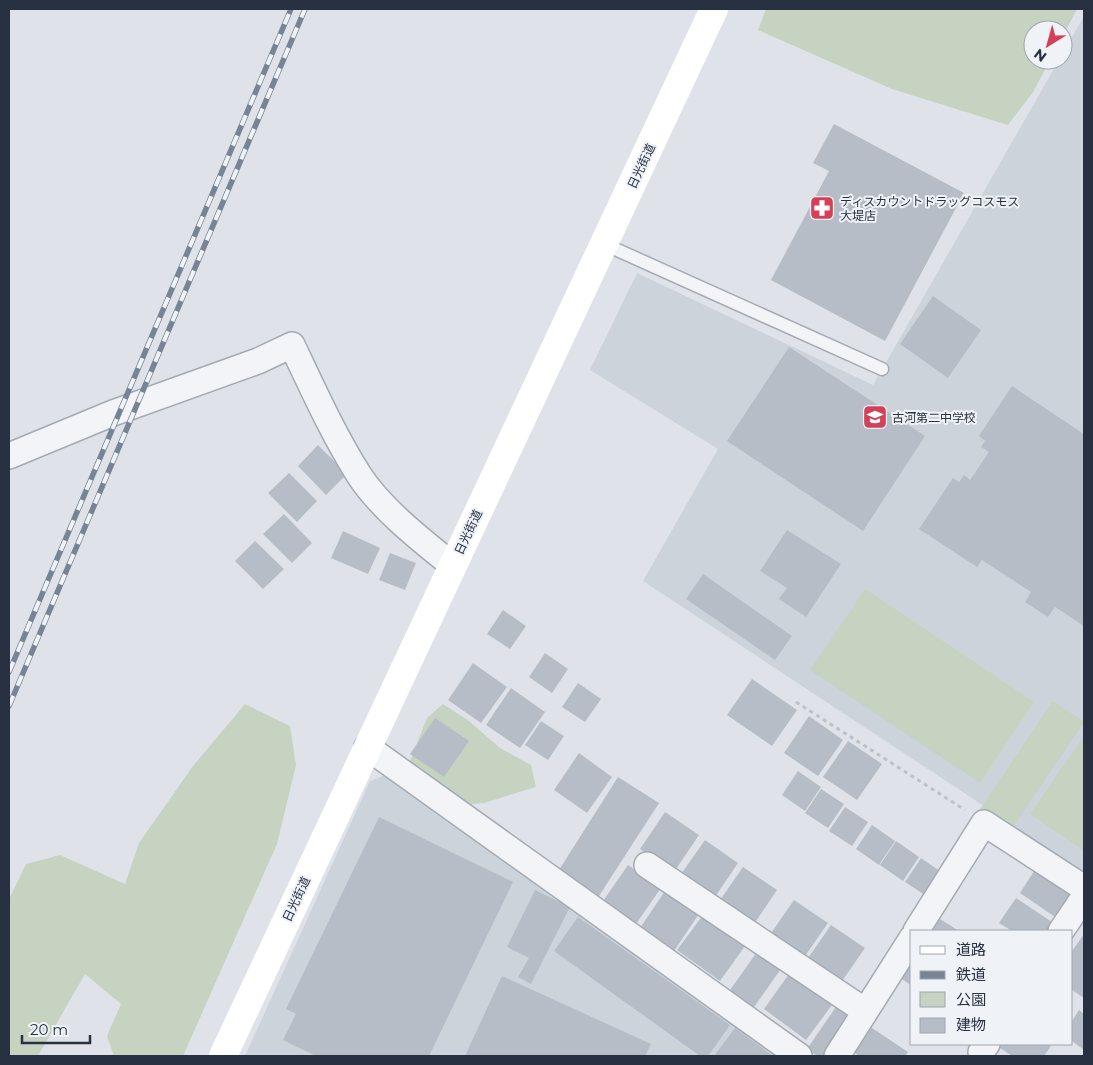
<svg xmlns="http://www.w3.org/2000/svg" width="1093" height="1065" font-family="Montserrat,'Noto Sans JP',sans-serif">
<rect width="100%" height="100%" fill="#dfe3e9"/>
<path fill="#cdd3db" d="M1084 16V872L643 581 718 449 590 370 637 273 873 385 1059 60H1063V53Z
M386 775 780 1056H245L370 781Z"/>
<path fill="#c5d3c0" d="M766 9H1077L1063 36V30H1033V60H1050L1033 92 1008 125 892 89 758 30Z
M865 589 1034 702 980 783 810 670Z
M1053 701 1084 722 1011 830 980 809Z
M245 704 290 726 296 765 277 844 183 1056H114L107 1036 121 1004 85 974 38 1056H9V899L26 864 60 855 125 884 139 843 193 766Z
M443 704 469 721 500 748 531 765 536 787 484 803 465 805 408 766 427 718Z
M1084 736V851L1030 814Z"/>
<path fill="#b7bdc6" d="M834 124 964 193 885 341 771 280 829 171 813 163Z
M933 296 981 330 948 378 900 344Z
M789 347 925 436 863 531 727 441Z
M1012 386 1084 434V626L1055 607 1048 617 1025 602 1031 592 982 560 977 567 919 529 953 478 959 482 964 475 970 480 989 452 981 447 985 441 979 436Z
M318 445 347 474 326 495 298 466Z
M289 473 317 501 297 522 268 493Z
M284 514 312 543 292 563 263 534Z
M787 530 841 564 806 617 779 599 787 588 760 571Z
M343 531 380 548 368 574 331 558Z
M255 541 284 569 263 589 235 561Z
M390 553 416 563 405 590 379 580Z
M703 574 792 636 775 660 686 599Z
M503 610 526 626 510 649 487 634Z
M545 653 568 669 552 693 529 677Z
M473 663 507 687 481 723 448 700Z
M752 679 797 710 772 746 727 715Z
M578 683 601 699 585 722 562 707Z
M511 688 545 712 520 748 486 725Z
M809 716 843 740 818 776 784 753Z
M435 718 469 741 444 777 410 754Z
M541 721 564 736 548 760 525 745Z
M848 741 882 764 857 800 823 777Z
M579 753 612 777 587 813 554 790Z
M798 771 821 787 805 811 782 795Z
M618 777 659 803 599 896 559 870Z
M821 789 844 804 828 828 805 813Z
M845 807 868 822 852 846 829 831Z
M665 812 699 835 674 872 640 849Z
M379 817 513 882 429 1056H316L283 1040 296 1014 286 1009Z
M872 825 895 841 879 865 856 849Z
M705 840 738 863 713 900 679 877Z
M896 841 919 857 903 881 880 865Z
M921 858 944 874 928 897 905 882Z
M628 865 661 888 636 924 603 901Z
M743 867 777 890 752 927 718 903Z
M1036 868 1075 894 1058 919 1020 893Z
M535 890 570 907 531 984 518 977 529 958 507 947Z
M665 891 699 914 674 951 640 928Z
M1016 898 1055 924 1050 931H1012L999 923Z
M794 900 828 923 803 959 769 936Z
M703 915 745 946 720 981 677 950Z
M578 917 730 1025 708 1056H700L554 951Z
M940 919 959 931H931Z
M831 925 865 948 840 984 806 961Z
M1084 934V998L1072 990V951Z
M759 949 783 966 752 1010 728 993Z
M912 958V986L899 977Z
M789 974 832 1005 806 1040 764 1009Z
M502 976 651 1044 645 1056H465Z
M838 1004 853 1015 825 1056H817L807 1049Z
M1079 1010 1084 1014V1050L1072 1041V1021Z
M869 1026 908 1052 905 1056H859L852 1051Z
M735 1028 773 1056H714Z
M994 1044H1048L1051 1046 1044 1056H1012Z"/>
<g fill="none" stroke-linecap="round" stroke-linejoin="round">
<defs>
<path id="service" d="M604 244 882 369"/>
<path id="minor" d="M9 456 113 413 258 361 292 345C313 389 333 434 359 475 381 509 421 540 452 565
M367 747 799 1056
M647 865 865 1011
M916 931 984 823 1084 888
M1061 931 1084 897
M981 1052 987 1044
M837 1056 912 938"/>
</defs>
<use href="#service" stroke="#a4aab3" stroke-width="15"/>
<use href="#minor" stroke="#a4aab3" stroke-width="28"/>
<path stroke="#bdc1c8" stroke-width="3" stroke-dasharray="4 4" stroke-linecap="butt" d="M796 702 965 810"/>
<use href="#service" stroke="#f2f4f7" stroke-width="12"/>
<use href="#minor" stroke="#f2f4f7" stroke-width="25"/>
<path stroke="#fff" stroke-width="28" d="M223 1056 714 9"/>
<defs>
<path id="rail" d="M9 672 291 9
M9 706 305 9"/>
</defs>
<use href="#rail" stroke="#788393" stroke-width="5.5"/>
<use href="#rail" stroke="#eff2f7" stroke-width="4" stroke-dasharray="11" stroke-linecap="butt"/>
</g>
<defs>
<symbol id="pharmacy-square" viewBox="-11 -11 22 22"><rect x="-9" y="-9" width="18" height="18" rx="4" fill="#d34058" stroke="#eff2f7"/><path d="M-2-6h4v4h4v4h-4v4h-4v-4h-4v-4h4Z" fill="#fff"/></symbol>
<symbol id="school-square" viewBox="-11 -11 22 22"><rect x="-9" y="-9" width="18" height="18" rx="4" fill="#d34058" stroke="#eff2f7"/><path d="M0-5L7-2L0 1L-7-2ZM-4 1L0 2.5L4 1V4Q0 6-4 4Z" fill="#fff"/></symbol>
</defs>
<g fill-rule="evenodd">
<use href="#pharmacy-square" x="808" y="194" width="28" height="28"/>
<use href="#school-square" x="861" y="403" width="28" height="28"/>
</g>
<g text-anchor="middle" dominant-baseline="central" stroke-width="4" stroke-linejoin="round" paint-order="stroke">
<g font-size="12" fill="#283141" stroke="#eff2f7">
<text transform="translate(641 166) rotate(-65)">日光街道</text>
<text transform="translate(468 532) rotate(-65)">日光街道</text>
<text transform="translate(296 899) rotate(-65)">日光街道</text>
</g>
<g font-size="12" fill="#283141" stroke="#eff2f7" text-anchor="start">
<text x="840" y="201">ディスカウントドラッグコスモス<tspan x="840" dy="14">大堤店</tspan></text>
<text x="892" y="417">古河第二中学校</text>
</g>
</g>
<rect width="1093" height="1065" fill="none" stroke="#283141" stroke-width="20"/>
<rect x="910" y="930" width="162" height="115" fill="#eff2f7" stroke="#9fa5ae"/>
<rect x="920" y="946" width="25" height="8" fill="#ffffff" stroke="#9fa5ae"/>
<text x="956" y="955" font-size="15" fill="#283141">道路</text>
<rect x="920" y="971" width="25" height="8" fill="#788393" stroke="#9fa5ae"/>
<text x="956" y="980" font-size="15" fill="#283141">鉄道</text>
<rect x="920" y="992" width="25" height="15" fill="#c5d3c0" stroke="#9fa5ae"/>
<text x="956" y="1005" font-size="15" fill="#283141">公園</text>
<rect x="920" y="1018" width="25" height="15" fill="#b7bdc6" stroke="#9fa5ae"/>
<text x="956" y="1030" font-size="15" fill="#283141">建物</text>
<g transform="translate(1048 45) rotate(217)"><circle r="24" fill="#eff2f7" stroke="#9fa5ae"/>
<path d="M0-4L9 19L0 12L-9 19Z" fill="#d34058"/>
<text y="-8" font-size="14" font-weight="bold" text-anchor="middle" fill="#283141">N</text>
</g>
<path d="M22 1035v8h68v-8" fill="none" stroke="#283141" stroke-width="2.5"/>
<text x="30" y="1035" font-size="15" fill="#283141" stroke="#eff2f7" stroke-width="4" paint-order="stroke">20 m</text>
</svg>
